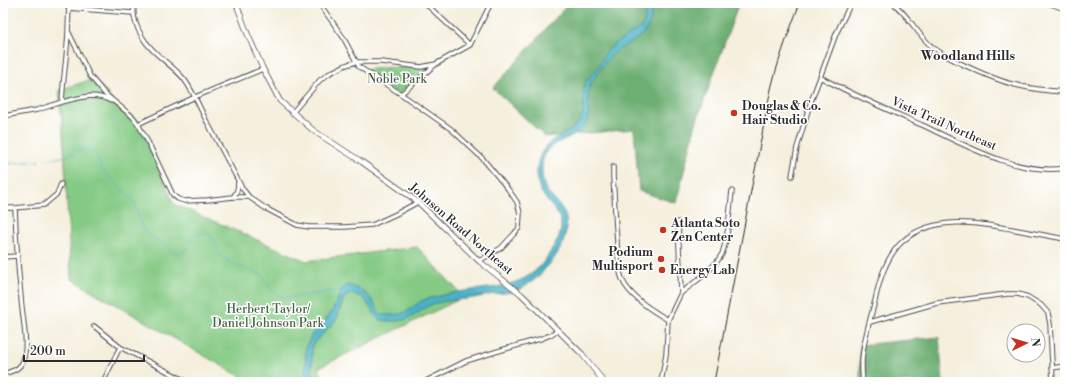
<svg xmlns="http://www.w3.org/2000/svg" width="1068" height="385" font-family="'Libre Bodoni',serif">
<rect width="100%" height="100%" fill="#fff"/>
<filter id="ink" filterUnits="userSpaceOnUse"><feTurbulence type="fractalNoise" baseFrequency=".025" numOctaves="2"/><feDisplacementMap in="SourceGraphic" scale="8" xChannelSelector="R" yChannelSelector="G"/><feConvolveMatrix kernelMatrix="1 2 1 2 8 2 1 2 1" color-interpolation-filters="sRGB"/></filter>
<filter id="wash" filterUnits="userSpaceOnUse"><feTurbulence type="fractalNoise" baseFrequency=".012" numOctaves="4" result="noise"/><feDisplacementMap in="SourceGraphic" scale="16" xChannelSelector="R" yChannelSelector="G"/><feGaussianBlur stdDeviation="0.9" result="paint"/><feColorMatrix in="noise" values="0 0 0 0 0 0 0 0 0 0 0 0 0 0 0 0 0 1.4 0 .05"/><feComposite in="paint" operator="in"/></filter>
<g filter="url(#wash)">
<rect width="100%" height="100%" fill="#f5efdd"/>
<path fill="#86cb85" stroke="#587b58" d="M432 66 399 94 377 82 364 70 381 68Z
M90 80 104 89 119 109 138 120 174 204 306 261 417 247 464 297 318 368 325 382H250L71 279 64 146 59 90Z"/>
<path fill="#6caf72" stroke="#4c6d4e" d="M569 3H739L696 123 676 203 639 191 634 129 545 137 493 88Z
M939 337 943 382H860V345Z"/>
<path fill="#46b2c4" stroke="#386e78" d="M647 3H653C652 10 651 24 647 29 640 40 623 46 613 54 605 61 597 74 591 83 583 97 595 115 582 129 572 139 556 140 547 151 543 157 542 164 542 171 542 179 544 187 549 194 552 198 556 201 559 205 567 213 568 225 565 236 562 248 554 260 545 269 540 275 534 281 527 285 515 293 506 293 493 294 484 296 475 298 466 299 456 300 446 301 436 303 429 305 424 309 418 313 406 322 392 323 378 319L363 297 350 294 344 298 337 319 312 345V382H305L306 346 310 338 314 331 322 324 331 313 337 301 341 290 347 285C367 290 371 297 380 314 390 316 401 315 409 310 415 306 419 301 426 299 439 296 451 293 464 291 502 286 532 287 552 249 556 243 561 234 561 227 562 214 550 206 544 196 539 189 537 181 537 173 536 159 543 146 556 138 564 134 574 129 580 120 586 111 582 99 584 88 585 80 590 76 595 71 600 64 603 57 608 50 613 44 633 32 641 28L644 23Z"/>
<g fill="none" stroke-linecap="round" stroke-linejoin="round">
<path stroke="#46b2c4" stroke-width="1" d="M78 151 83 149 91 150 98 159 102 170 118 186 133 200 137 207 138 215 142 227 145 232 161 242 174 252 181 254C186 250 188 243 192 238 204 227 215 237 218 250
M46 160 66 156 75 153
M3 164 39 161
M218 254 232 264 248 269 263 276 267 284 278 296 288 298 341 290"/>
</g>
</g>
<g filter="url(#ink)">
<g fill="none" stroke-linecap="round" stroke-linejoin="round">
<defs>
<path id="minor" d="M69 3 68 31 90 76 105 94 133 117 138 124 148 142 173 195 178 199 184 201 207 200 233 197H249
M135 3C131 14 137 29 143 38 153 55 172 64 184 79 193 91 199 106 206 120 218 142 230 165 242 188L249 197 265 208 297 225 309 227H345L372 225 396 214 418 202
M319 3 343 37 359 67 401 94 451 129 483 159 508 189 517 202 520 213 519 228 514 234 501 248 479 261
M425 3 470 45
M893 3C908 15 916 32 930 45 940 54 952 59 964 65 981 73 998 81 1016 85 1032 89 1049 91 1065 92
M1048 3 1065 9
M68 8 133 13
M820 77C853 95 888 110 922 125 963 144 1018 176 1065 168
M401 94 435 65
M62 102C80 98 93 92 111 101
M292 113 320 80 330 73 346 65 356 62H381L421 67 436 64 470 45 491 3
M3 116 37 110 62 102C63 79 67 56 68 32
M138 124 195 97 263 69
M613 167V176C614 194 615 211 616 228 618 246 616 270 625 285 635 300 653 311 668 320
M792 176 797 148 809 107 836 34 851 3
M233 197C237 192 238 189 238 182
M3 208H15L44 205 57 194 61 184
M678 222 681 293
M3 257 17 256
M870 322 937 303 1007 294H1018L1028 297 1041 305 1048 313 1050 324 1053 382
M94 326 120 347 188 382
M1052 368 1065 366
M3 373C10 373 20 369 23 361 29 344 22 316 21 297 18 268 16 238 15 208
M103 382 120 347
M424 382 466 361 495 352 543 338 550 335 558 330
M661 382 666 355 668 320 681 293 704 275 716 263 722 254 725 244 728 228 732 191
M863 382C862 375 862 368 862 361 863 341 870 320 875 301 879 281 887 255 903 241 934 214 980 223 1017 230 1033 233 1049 236 1065 239"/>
<path id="tertiary" d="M236 3 248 35 263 69 280 101 314 131 362 162 418 202 479 261 521 294 582 354 604 382"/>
</defs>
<use href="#minor" stroke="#494846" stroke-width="5.5"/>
<use href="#tertiary" stroke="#494846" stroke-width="6"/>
<use href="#minor" stroke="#fff" stroke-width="3.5"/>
<use href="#tertiary" stroke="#fff" stroke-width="4.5"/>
<path stroke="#2b2b2b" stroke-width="1" d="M714 382 769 98C776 65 788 34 800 3"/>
</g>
</g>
<g fill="#c8321e" stroke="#fff" stroke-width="1.5">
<circle cx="734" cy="113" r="4"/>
<circle cx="663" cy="230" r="4"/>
<circle cx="661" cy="259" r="4"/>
<circle cx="662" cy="270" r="4"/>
</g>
<g text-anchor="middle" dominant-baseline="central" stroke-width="3" stroke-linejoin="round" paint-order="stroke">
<g font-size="12" fill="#4b634a" stroke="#fff">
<text x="397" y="79">Noble Park</text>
<text x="268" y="309">Herbert Taylor/<tspan x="268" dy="14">Daniel Johnson Park</tspan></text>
</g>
<g font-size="12" font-weight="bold" fill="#2b2b2b" stroke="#fff" text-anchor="start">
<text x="742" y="106">Douglas &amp; Co.<tspan x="742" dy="14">Hair Studio</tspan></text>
<text x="671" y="223">Atlanta Soto<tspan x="671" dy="14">Zen Center</tspan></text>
<text x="653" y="252" text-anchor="end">Podium<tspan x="653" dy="14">Multisport</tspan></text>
<text x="670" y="270">Energy Lab</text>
</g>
<g font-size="12" fill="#2b2b2b" stroke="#fff">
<text transform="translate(944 124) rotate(24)">Vista Trail Northeast</text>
<text transform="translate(461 229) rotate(41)">Johnson Road Northeast</text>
</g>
<g font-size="13" font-weight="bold" fill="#2b2b2b" stroke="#fff">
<text x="968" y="56">Woodland Hills</text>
</g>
</g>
<rect width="1068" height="385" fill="none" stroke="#fff" stroke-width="16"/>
<g transform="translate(1026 343) rotate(85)"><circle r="19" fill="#ffffff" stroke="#aaaaaa"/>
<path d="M0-3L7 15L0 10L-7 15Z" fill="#c8321e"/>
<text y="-6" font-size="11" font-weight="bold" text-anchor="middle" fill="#2b2b2b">N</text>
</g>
<path d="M24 355v6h120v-6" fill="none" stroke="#2b2b2b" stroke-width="2"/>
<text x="30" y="355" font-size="12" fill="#2b2b2b" stroke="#ffffff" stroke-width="3" paint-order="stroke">200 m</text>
</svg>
